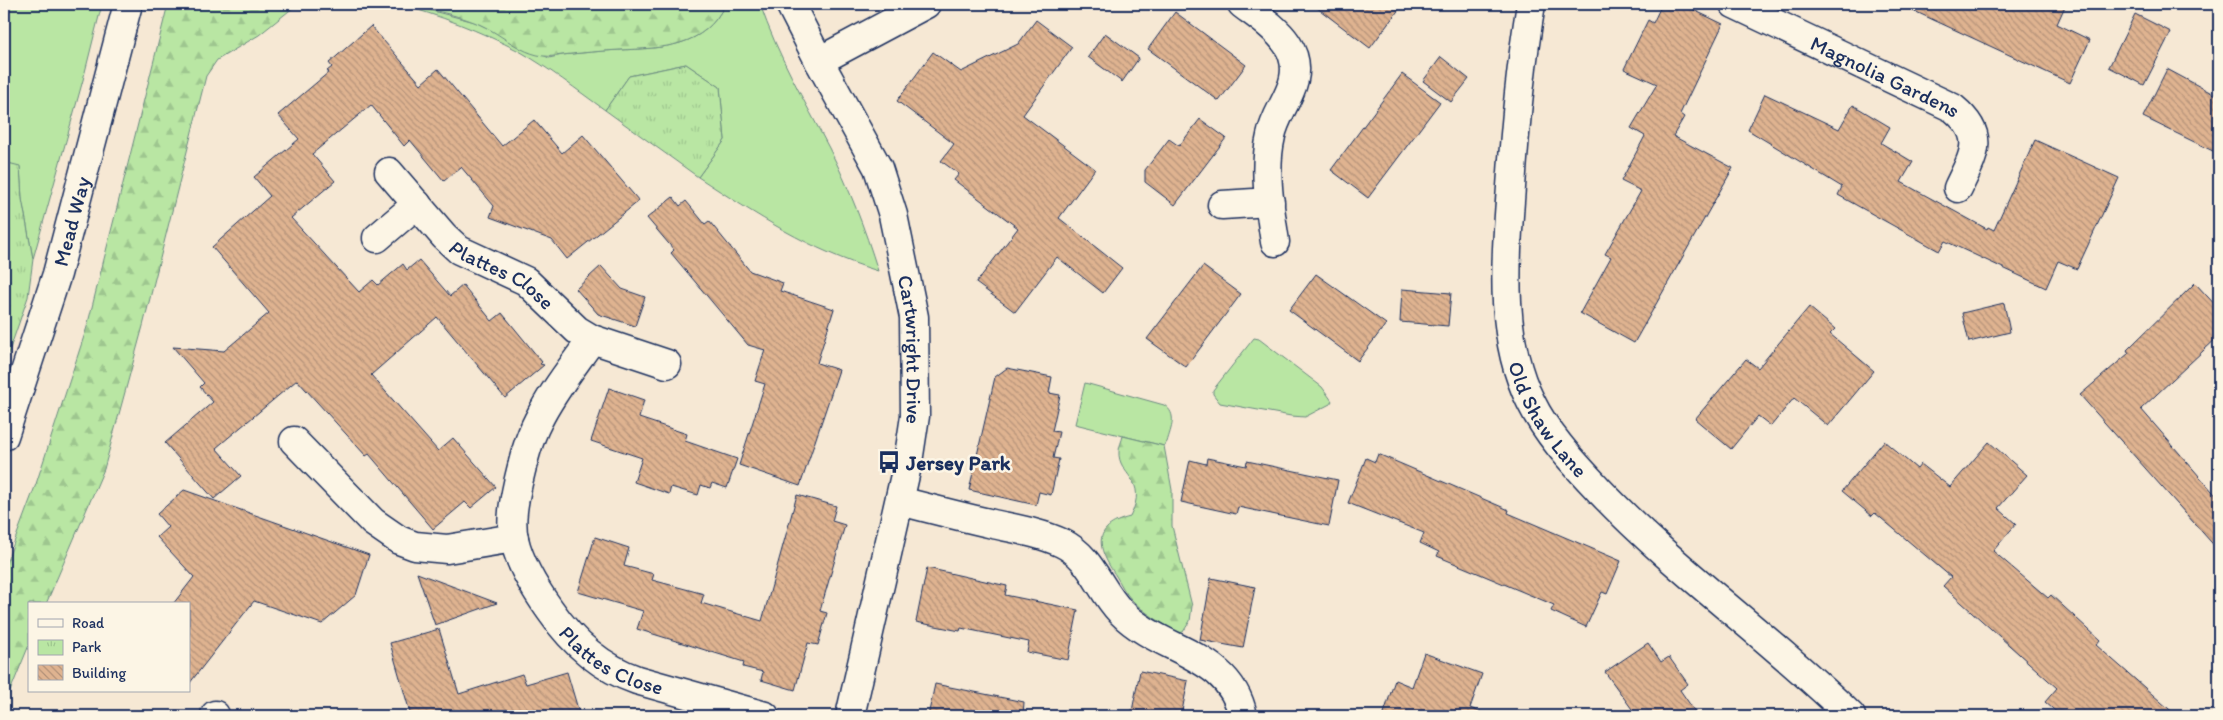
<svg xmlns="http://www.w3.org/2000/svg" width="2223" height="720" font-family="Itim,sans-serif">
<defs>
<pattern id="forest-firs" width="22" height="20" patternUnits="userSpaceOnUse" patternTransform="scale(1.25)"><rect width="22" height="20" fill="#b9e6a3"/><path d="M5 1l3.5 6h-7zM16 11l3.5 6h-7z" fill="#9ec68f"/></pattern>
<pattern id="park-tufts" width="24" height="20" patternUnits="userSpaceOnUse" patternTransform="scale(1.25)"><rect width="24" height="20" fill="#b9e6a3"/><path d="M3 7l-1-3M5 7V3M7 7l1-3M15 17l-1-3M17 17v-4M19 17l1-3" fill="none" stroke="#9ec68f"/></pattern>
<pattern id="building-back-hatch" width="6" height="6" patternUnits="userSpaceOnUse" patternTransform="scale(1.25)"><rect width="6" height="6" fill="#dfb390"/><path d="M-1 5l2 2M0 0l6 6M5-1l2 2" fill="none" stroke="#b49279"/></pattern>
</defs>
<rect width="100%" height="100%" fill="#f6e8d4"/>
<filter id="ink" filterUnits="userSpaceOnUse"><feTurbulence type="fractalNoise" baseFrequency=".02" numOctaves="2"/><feDisplacementMap in="SourceGraphic" scale="10" xChannelSelector="R" yChannelSelector="G"/><feConvolveMatrix kernelMatrix="1 2 1 2 8 2 1 2 1" color-interpolation-filters="sRGB"/></filter>
<g filter="url(#ink)">
<path fill="#b9e6a3" stroke="#6a8a80" d="M4 4H102L83 80 33 259 22 199 20 167 4 162Z
M397 4H406L475 22 549 58 562 55C581 53 600 51 620 50 662 48 705 48 725 4H760C777 54 804 100 829 148 849 187 865 229 878 271 809 250 758 216 698 177L725 140 720 87 686 64 629 76 605 110C577 90 549 68 519 51 480 31 439 15 397 4Z
M1254 338 1259 339 1322 387 1332 401 1330 404 1305 417 1291 416 1220 403 1213 394V390Z
M1085 383 1164 405C1178 414 1171 428 1167 442L1164 446 1075 424Z"/>
<path fill="url(#forest-firs)" stroke="#6a8a80" d="M168 4H293L294 7 259 35 217 60 206 76 143 326 104 469 46 604H29V645L4 706V569L36 484 87 327Z
M406 4H725C705 48 662 48 620 50 600 51 581 53 562 55 525 63 506 34 474 22 453 14 428 9 406 4Z
M1123 436 1164 446 1172 490V526L1192 606 1190 621 1183 632 1179 633C1162 623 1144 613 1131 599 1125 593 1121 584 1116 576 1098 549 1090 527 1130 517 1150 478 1117 476 1119 451 1119 446 1122 441 1123 436Z"/>
<path fill="url(#park-tufts)" stroke="#6a8a80" d="M686 64 720 87 725 140 698 177 605 110 629 76Z
M4 162 20 166 22 199 33 259 28 297 4 366Z"/>
<path fill="url(#building-back-hatch)" stroke="#1b2f5e" d="M1312 4H1403L1370 48Z
M1662 4H1681L1723 24 1680 114 1684 117 1673 136 1733 168 1634 343 1580 313 1611 257 1605 254 1641 191 1621 181 1645 136 1631 128 1657 84 1624 69 1648 20 1653 23Z
M1899 4H2066L2057 24 2090 40 2070 83Z
M1175 12 1246 65 1219 101 1148 49Z
M2135 14 2171 32 2144 85 2109 67Z
M1036 20 1072 47 1023 115 1095 169 1059 218 1122 268 1103 293 1057 257 1015 312 976 283 1018 228 954 180 959 174 941 161 954 144 897 101 933 52 961 72 1018 44Z
M371 26 421 84 438 69 502 146 534 120 562 153 583 135 639 201 567 259 552 240 490 217 494 206 461 167 444 181 410 140 404 146 371 105 312 154 335 181 291 218 359 292 373 280 378 285 403 264 407 270 419 260 450 296 463 285 492 321 502 313 542 362 540 364 544 365 505 398 437 317 371 375 438 451 453 438 496 487 471 508 465 502 433 529 369 454 366 456 297 380 216 448 241 476 214 499 165 443 213 402 200 387 204 383 173 347 224 351 269 313 212 247 270 196 254 177 299 139 278 115 329 72 327 71 332 67 329 63Z
M1105 33 1139 58 1122 82 1088 57Z
M1441 57 1469 79 1451 102 1423 81Z
M2167 69 2219 97V154L2143 117Z
M1402 74 1440 102 1368 198 1331 170Z
M1765 94 1839 129 1853 105 1890 127 1881 143 1913 162 1901 182 1987 229 1988 227 1994 230 2035 140 2119 178 2077 269 2058 261 2046 288 1945 241 1939 251 1838 195 1842 187 1748 130Z
M1200 119 1226 138 1175 205 1145 182V170L1169 139 1179 146Z
M673 197 680 206 686 201 705 224 709 221 750 271 783 283 780 291 834 309 817 363 839 370 800 486 739 465 765 384 755 381 765 350 748 345 671 253 674 250 647 218Z
M601 266 622 289 645 297 635 326 598 314 576 289Z
M1203 266 1241 294 1186 367 1147 339Z
M1316 274 1386 324 1358 361 1289 310Z
M2195 283 2219 309V336L2141 409 2219 499V551L2080 395 2129 353 2127 350Z
M1402 289 1451 293 1448 326 1400 322Z
M2004 303 2010 332 1969 342 1962 313Z
M1809 307 1835 329 1830 334 1874 371 1828 426 1794 398 1771 426 1758 416 1731 449 1695 419 1746 359 1758 368Z
M1007 368 1052 377 1049 393 1060 395 1052 431 1059 432 1053 458 1059 459 1051 495 1039 492 1036 505 969 490 995 377Z
M609 388 644 400 639 418 687 434 685 441 737 459 727 488 712 483 710 488 701 485 698 495 671 487 669 494 634 482 642 458 591 441Z
M1884 441 1917 469 1921 464 1950 487 1989 442 2027 475 1998 508 2016 524 1993 551 2048 598 2051 595 2100 640 2096 645 2177 716H2061L2045 702 2057 688 1943 586 1951 577 1875 513 1872 516 1842 491Z
M1378 454 1509 510 1508 513 1621 561 1607 594 1602 592 1586 627 1551 611 1554 605 1437 556 1439 552 1420 543 1424 533 1348 503 1366 458 1375 462Z
M1207 458 1246 466 1247 461 1338 480 1329 526 1238 507 1236 514 1181 502 1190 460 1206 464Z
M184 490 369 555 356 595 322 624 254 601 189 684V604H173L194 577 157 537 168 527 157 514Z
M797 495 836 506 832 521 845 525 820 611 827 613 818 645 808 643 795 690 761 680 763 672 743 667 744 662 637 629 643 611 578 592 595 537 629 548 624 566 654 574 652 580 704 594 701 603 762 621Z
M927 568 1007 586 1005 595 1078 610 1068 660 1027 652 1029 642 961 628 960 631 916 622Z
M417 573 497 603 435 625Z
M1211 578 1255 587 1243 648 1200 640Z
M439 629 459 694 522 674 526 684 567 672 580 716H411L390 643Z
M1648 643 1661 662 1669 657 1688 684 1680 690 1698 716H1637L1605 672Z
M1424 653 1482 674 1470 708 1483 713 1482 716H1383L1395 680 1412 687Z
M1140 671 1188 681 1181 716H1131Z
M935 684 1024 702 1023 716H928Z"/>
<g fill="none" stroke-linecap="round" stroke-linejoin="round">
<defs>
<g id="street">
<path d="M1242 4C1271 26 1309 48 1290 91 1284 106 1274 120 1271 136 1263 169 1270 209 1275 242"/>
<path id="s1" d="M1531 4C1521 64 1515 126 1511 187 1506 258 1498 337 1531 402 1547 435 1574 463 1599 490 1677 572 1770 637 1851 716"/>
<path id="s2" d="M1734 4 1953 108C1987 136 1974 154 1958 188"/>
<path d="M819 61 926 4"/>
<path id="s3" d="M389 172 444 236 459 250 526 281 577 330 592 339 667 364"/>
<path d="M1222 205 1270 202"/>
<path d="M377 238 417 204"/>
<path id="s4" d="M592 339C574 365 552 392 538 421 528 440 523 462 518 483 514 501 510 521 514 539 520 565 535 589 550 610 572 642 599 667 637 680L765 716"/>
<path d="M294 441 373 522 399 540 415 546 447 549 514 538"/>
<path d="M900 501C931 509 962 517 993 524 1016 529 1041 533 1062 543 1092 557 1099 590 1121 612 1161 653 1230 652 1243 716"/>
<path d="M215 715V716"/>
</g>
<g id="secondary">
<path id="s5" d="M790 4 819 61 878 168 893 215 914 317 915 416 908 462 850 716"/>
<path id="s6" d="M4 436 57 274 128 4"/>
</g>
</defs>
<use href="#street" stroke="#1b2f5e" stroke-width="31"/>
<use href="#secondary" stroke="#1b2f5e" stroke-width="31"/>
<use href="#street" stroke="#fcf5e5" stroke-width="28"/>
<use href="#secondary" stroke="#fcf5e5" stroke-width="28"/>
</g>
</g>
<defs>
<symbol id="bus-bare" viewBox="-9 -9 18 18"><path d="M-5-6H5V4H4V6H2V4H-2V6H-4V4H-5ZM-3.5-4V0h7V-4ZM-3.5 1.2v1.5H-2V1.2ZM2 1.2v1.5H3.5V1.2Z" fill="#1b2f5e" stroke="#fcf5e5" stroke-width="2.5" paint-order="stroke"/></symbol>
</defs>
<g fill-rule="evenodd">
<use href="#bus-bare" x="873" y="446" width="32" height="32"/>
</g>
<g text-anchor="middle" dominant-baseline="central" stroke-width="5" stroke-linejoin="round" paint-order="stroke">
<g font-size="21" fill="#1b2f5e" stroke="#fcf5e5">
<text stroke="none"><textPath href="#s2" startOffset="168">Magnolia Gardens</textPath></text>
<text stroke="none"><textPath href="#s6" startOffset="225">Mead Way</textPath></text>
<text stroke="none"><textPath href="#s3" startOffset="155">Plattes Close</textPath></text>
<text stroke="none"><textPath href="#s5" startOffset="372">Cartwright Drive</textPath></text>
<text stroke="none"><textPath href="#s1" startOffset="426">Old Shaw Lane</textPath></text>
<text stroke="none"><textPath href="#s4" startOffset="382">Plattes Close</textPath></text>
</g>
<g font-size="21" font-weight="bold" fill="#1b2f5e" stroke="#fcf5e5" text-anchor="start">
<text x="906" y="462">Jersey Park</text>
</g>
</g>
<rect width="2223" height="720" fill="none" stroke="#fcf5e5" stroke-width="20"/>
<rect x="10" y="10" width="2203" height="700" fill="none" stroke="#1b2f5e" stroke-width="2" filter="url(#ink)"/>
<rect x="28" y="602" width="162" height="90" fill="#fcf5e5" stroke="#a2a6af"/>
<rect x="38" y="619" width="25" height="8" fill="#fcf5e5" stroke="#a2a6af"/>
<text x="72" y="628" font-size="15" fill="#1b2f5e">Road</text>
<rect x="38" y="640" width="25" height="15" fill="url(#park-tufts)" stroke="#a2a6af"/>
<text x="72" y="652" font-size="15" fill="#1b2f5e">Park</text>
<rect x="38" y="665" width="25" height="15" fill="url(#building-back-hatch)" stroke="#a2a6af"/>
<text x="72" y="678" font-size="15" fill="#1b2f5e">Building</text>
</svg>
